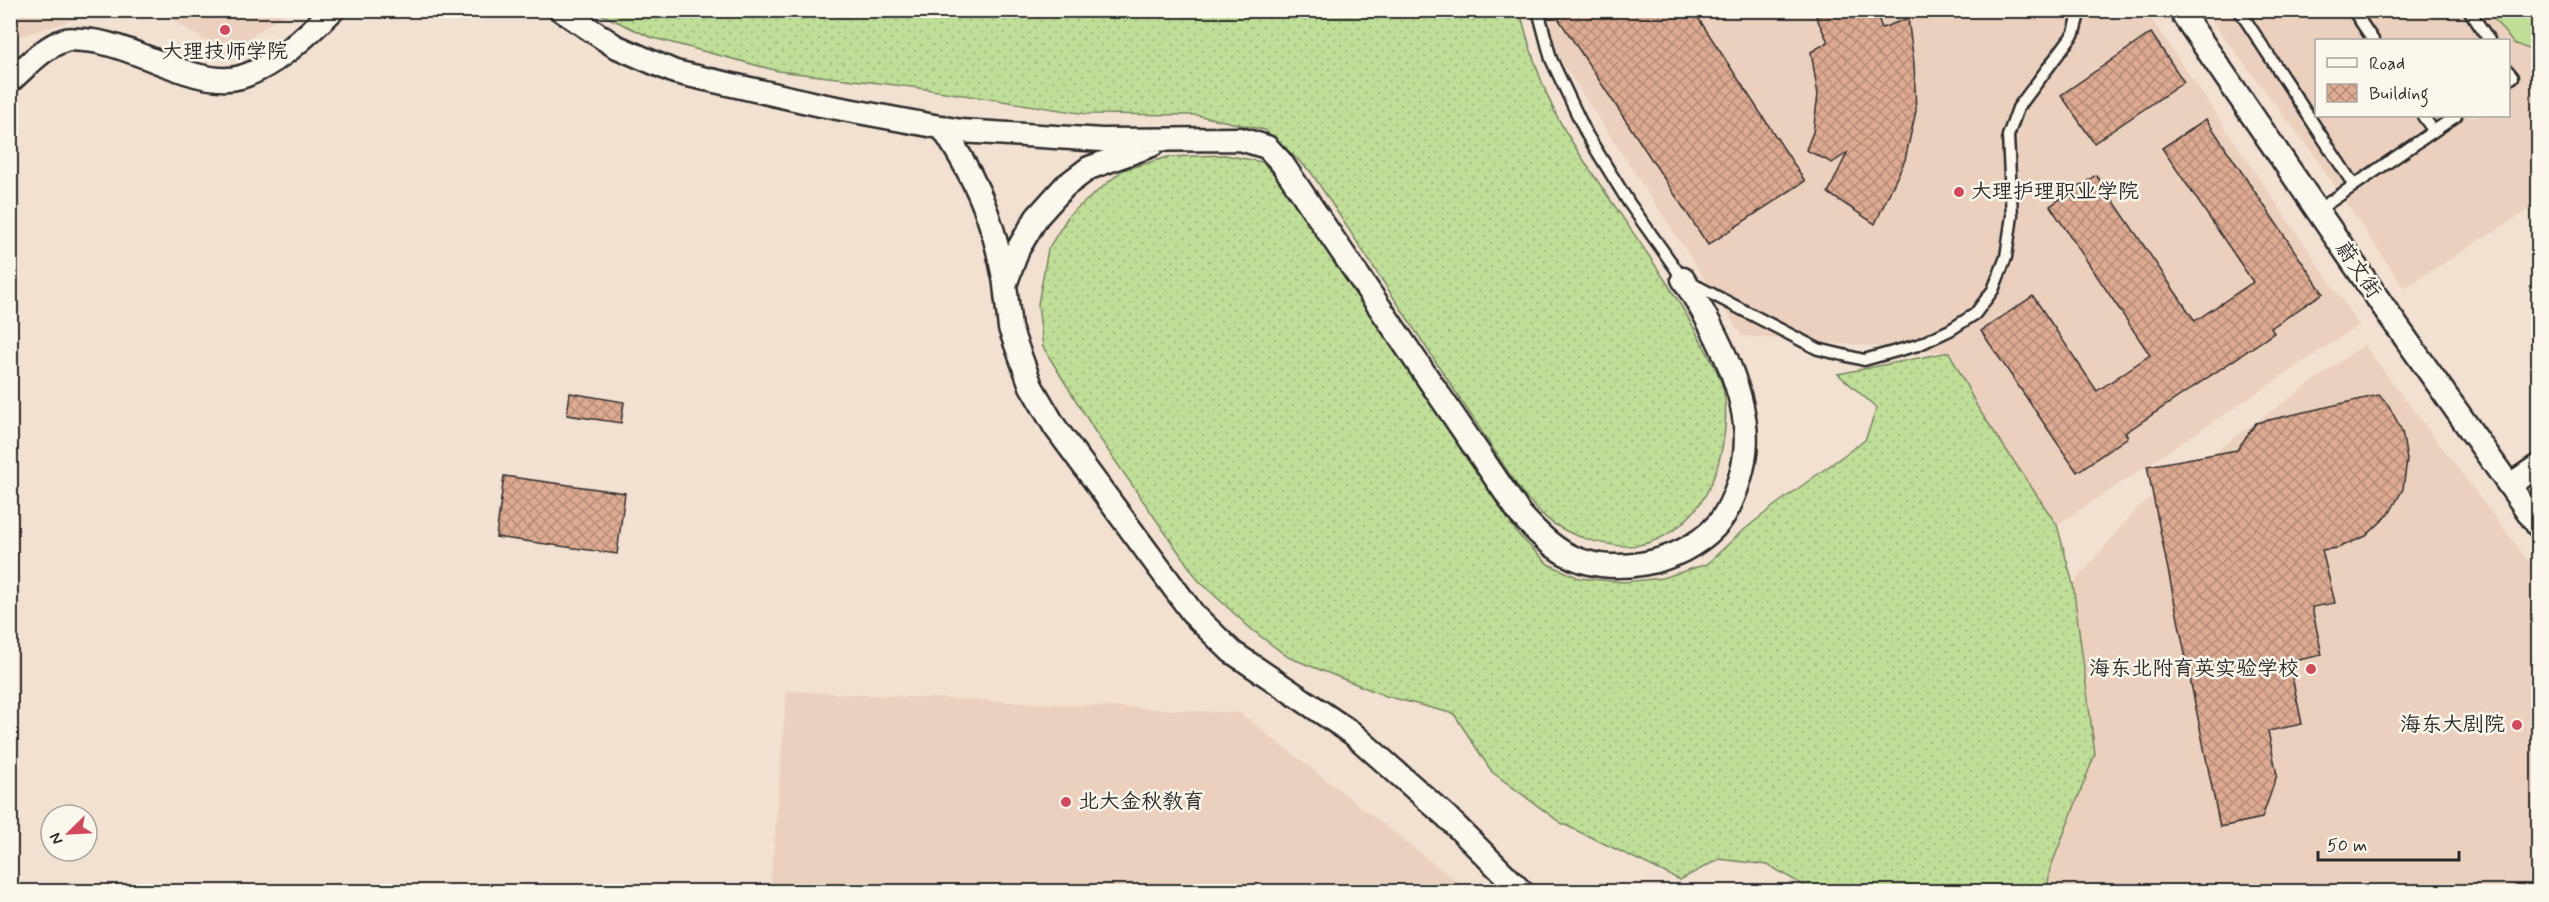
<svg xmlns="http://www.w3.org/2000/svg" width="2549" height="902" font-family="Mynerve,'LXGW WenKai TC',sans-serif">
<defs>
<pattern id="grass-dots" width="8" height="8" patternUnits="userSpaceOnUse" patternTransform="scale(1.5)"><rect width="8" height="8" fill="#bfde97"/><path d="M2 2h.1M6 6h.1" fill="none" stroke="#a4bf82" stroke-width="1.8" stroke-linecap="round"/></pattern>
<pattern id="building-cross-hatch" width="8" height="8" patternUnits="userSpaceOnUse" patternTransform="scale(1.5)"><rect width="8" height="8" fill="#deaa91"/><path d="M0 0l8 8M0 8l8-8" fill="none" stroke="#b48b77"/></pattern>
</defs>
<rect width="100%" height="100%" fill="#f2e0d1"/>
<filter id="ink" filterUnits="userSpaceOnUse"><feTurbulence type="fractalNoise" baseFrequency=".0167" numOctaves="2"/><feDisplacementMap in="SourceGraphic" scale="12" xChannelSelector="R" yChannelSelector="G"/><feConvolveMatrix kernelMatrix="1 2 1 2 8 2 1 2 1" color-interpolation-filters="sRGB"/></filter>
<g filter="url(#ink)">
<path fill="#ecd0be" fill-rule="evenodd" d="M11 10H101V11L11 39Z
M160 11H288L226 55Z
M1528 11H2146L2359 325 2057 525 1978 408 1948 352 1742 336Z
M2204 11H2538V204L2404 288 2311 151ZM2316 40H2508V116H2316Z
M2364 345 2538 574V891L2047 892 2050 869 2095 754 2073 584 2139 506Z
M787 691 1240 713 1469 891H770Z"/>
<path fill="url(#grass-dots)" stroke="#758461" stroke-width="1.5" d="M594 11H1520C1530 51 1543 93 1564 129 1608 202 1663 268 1702 343 1712 361 1724 381 1725 402 1728 435 1718 479 1699 505 1682 528 1656 546 1627 546 1604 546 1574 537 1554 524 1543 517 1534 505 1524 496L1311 172 1265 130 1196 115 1086 114 912 87 778 71 650 37Z
M1225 155 1262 162 1279 180 1518 534 1548 564 1579 578 1624 582 1662 578 1707 564 1740 533 1774 506 1865 440 1877 408 1838 374 1949 352 1978 408 2057 525 2073 584 2095 754 2050 869 2047 891H1813L1768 865 1719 859 1680 880 1561 823 1492 772 1454 714 1386 696 1288 657 1251 629 1198 580 1096 433 1043 347 1038 304 1048 249 1069 215 1123 170 1168 157Z"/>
<path fill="#bfde97" stroke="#758461" stroke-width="1.5" d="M2488 11H2538V53L2513 43Z"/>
<path fill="url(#building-cross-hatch)" stroke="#2b2b2b" stroke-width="1.5" d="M1570 10H1693L1805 181 1708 245 1558 18Z
M1813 10H1875L1882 28 1908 18 1914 63 1916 111 1905 160 1875 224 1828 193 1847 153 1832 163 1806 150 1813 132 1818 95 1811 52 1828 42Z
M2151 33 2184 82 2094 143 2061 95Z
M2206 119 2323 293 2271 328 2274 333 2125 433 2128 437 2077 472 1981 331 2033 296 2097 391 2150 355 2050 206 2096 175 2195 321 2253 282 2162 148Z
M570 393 624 402 621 423 567 415Z
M2379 395 2389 406 2402 431 2407 460 2403 489 2389 514 2366 536 2338 548 2322 550 2335 603 2312 607 2322 655 2289 662 2302 724 2268 731 2277 775 2262 818 2220 827 2147 466 2237 450 2256 423Z
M504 476 625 493 617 554 496 537Z"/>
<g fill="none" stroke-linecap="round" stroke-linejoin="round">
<defs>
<path id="service" d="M1538 10 1551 59 1587 135 1629 203 1683 279 1818 349 1864 360 1918 345 1950 330 1975 314 1993 290 2006 257 2012 216 2008 136 2018 108 2074 33 2080 10
M2239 10 2353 184
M2353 10 2373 40
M2469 10 2489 40
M2508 71 2513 77 2508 80
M2423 116 2433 130
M2318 210 2456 116"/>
<path id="minor" d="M561 10 615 46 675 72 821 105 961 131 1102 140 1240 139 1267 147 1281 162 1520 514C1533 528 1547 543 1564 553 1609 579 1680 564 1715 527 1730 512 1740 482 1744 461 1755 402 1714 327 1683 279
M2180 10 2387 312 2538 526
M10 81C26 67 45 46 65 40 70 38 78 40 83 40 133 42 196 90 241 77 276 66 307 35 333 10
M942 127C978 182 993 219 1005 283
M1152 145 1089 168 1065 186 1037 217 1018 249 1005 285 1010 328 1031 386 1055 427 1194 615 1232 652 1352 733 1447 817 1522 892
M2510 485 2538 466"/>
</defs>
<use href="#service" stroke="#2b2b2b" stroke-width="15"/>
<use href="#minor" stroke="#2b2b2b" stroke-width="27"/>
<use href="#service" stroke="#fbf7ec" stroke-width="10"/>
<use href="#minor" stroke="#fbf7ec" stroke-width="22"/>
</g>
</g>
<g fill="#d1495b" stroke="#fbf7ec" stroke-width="2">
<circle cx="225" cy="30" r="6"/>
<circle cx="1959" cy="192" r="6"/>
<circle cx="2311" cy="669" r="6"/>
<circle cx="2517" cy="725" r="6"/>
<circle cx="1066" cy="802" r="6"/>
</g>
<g text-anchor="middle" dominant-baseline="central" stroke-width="5" stroke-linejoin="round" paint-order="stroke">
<g font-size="21" fill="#2b2b2b" stroke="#fbf7ec" text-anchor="start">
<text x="225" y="52" text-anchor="middle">大理技师学院</text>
<text x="1971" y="192">大理护理职业学院</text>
<text x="2299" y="669" text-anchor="end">海东北附育英实验学校</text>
<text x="2505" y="725" text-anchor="end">海东大剧院</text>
<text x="1078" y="802">北大金秋教育</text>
</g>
<g font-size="21" fill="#2b2b2b" stroke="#fbf7ec">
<text transform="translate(2358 270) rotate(56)">蔚文街</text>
</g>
</g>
<rect width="2549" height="902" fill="none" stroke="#fbf7ec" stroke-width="36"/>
<rect x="18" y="18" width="2513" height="866" fill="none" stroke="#2b2b2b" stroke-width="2" filter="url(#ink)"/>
<rect x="2315" y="39" width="195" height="78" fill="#fbf7ec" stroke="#a8a59f" stroke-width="1.5"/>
<rect x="2327" y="58" width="30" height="9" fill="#fbf7ec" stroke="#a8a59f" stroke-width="1.5"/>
<text x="2369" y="69" font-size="18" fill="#2b2b2b">Road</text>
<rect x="2327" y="84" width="30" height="18" fill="url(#building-cross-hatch)" stroke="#a8a59f" stroke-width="1.5"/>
<text x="2369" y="99" font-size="18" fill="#2b2b2b">Building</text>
<g transform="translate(69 833) rotate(246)"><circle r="28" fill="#fbf7ec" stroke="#a8a59f" stroke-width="1.5"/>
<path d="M0-4.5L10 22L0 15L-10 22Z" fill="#d1495b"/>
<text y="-9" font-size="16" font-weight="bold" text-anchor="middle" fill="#2b2b2b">N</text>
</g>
<path d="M2318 851v9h141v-9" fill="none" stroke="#2b2b2b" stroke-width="3"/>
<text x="2327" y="851" font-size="18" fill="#2b2b2b" stroke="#fbf7ec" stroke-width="4.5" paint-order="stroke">50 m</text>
</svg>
